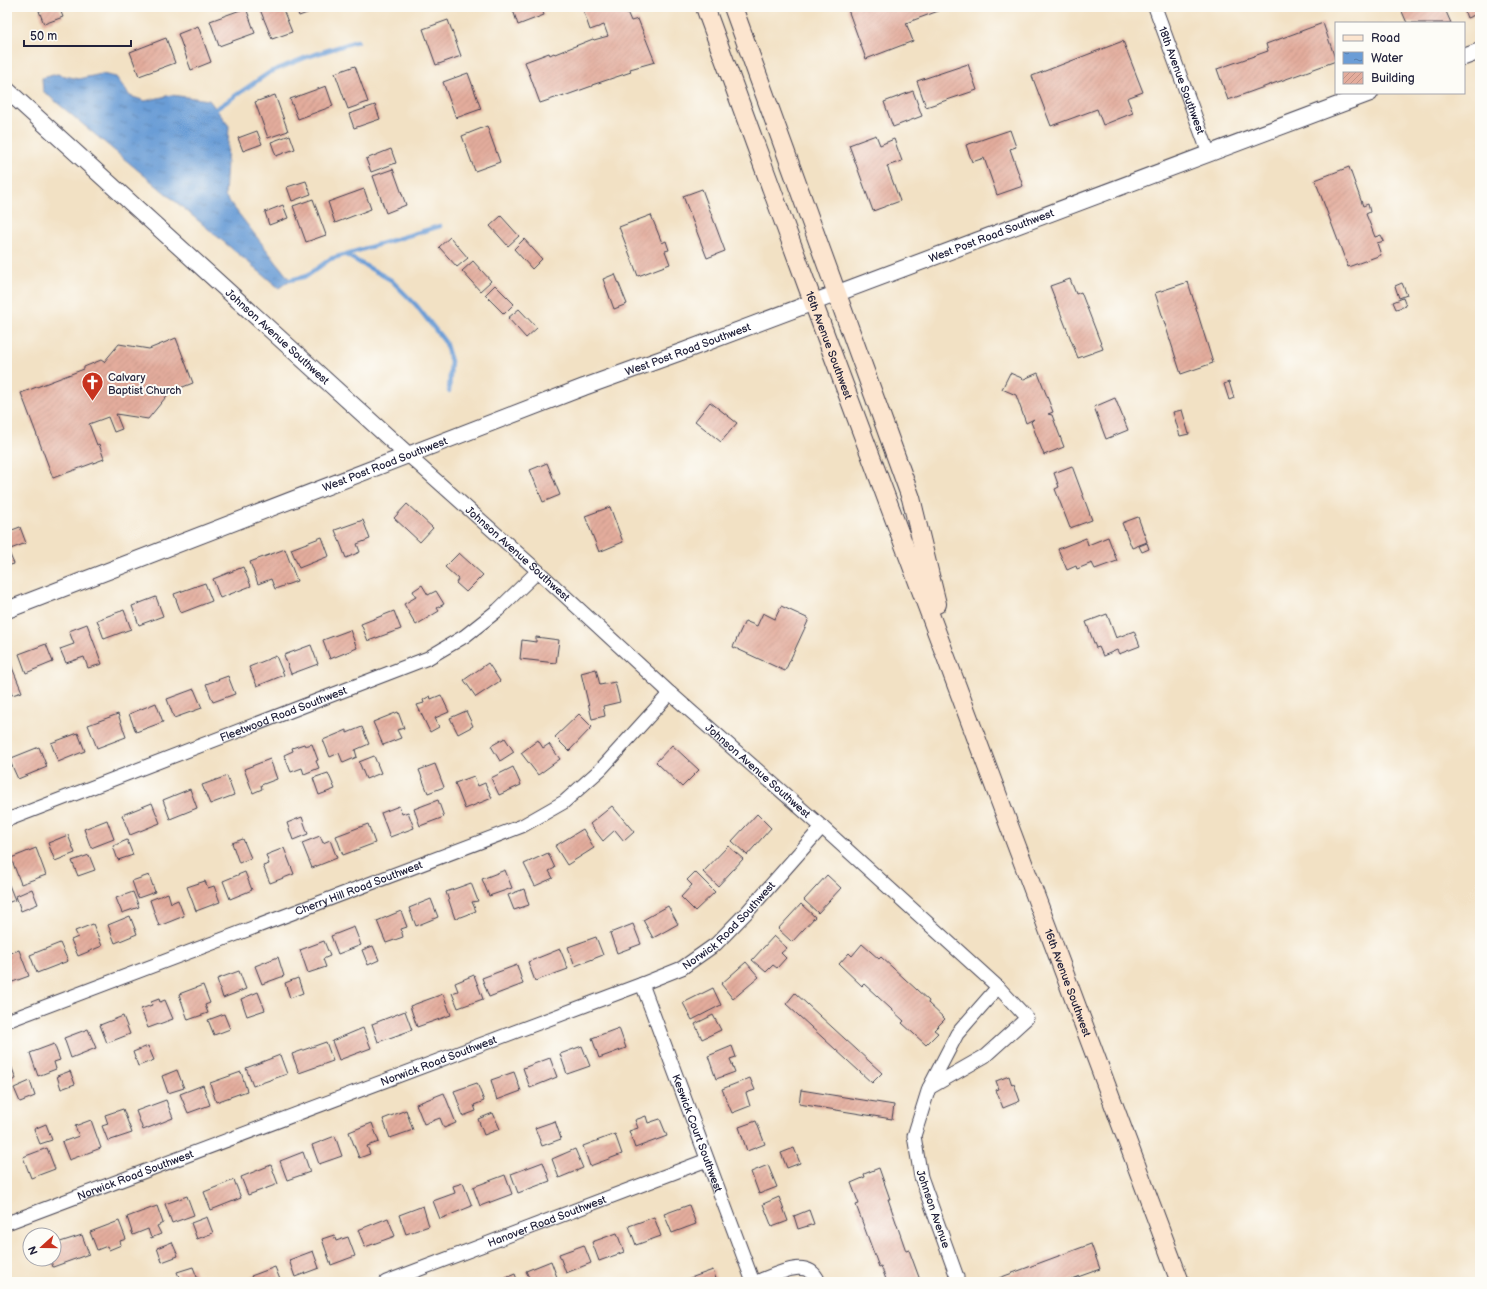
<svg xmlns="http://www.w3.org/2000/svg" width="1487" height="1289" font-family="'Balsamiq Sans',sans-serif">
<defs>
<pattern id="water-ripples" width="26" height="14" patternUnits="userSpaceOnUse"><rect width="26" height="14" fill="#6b9dd6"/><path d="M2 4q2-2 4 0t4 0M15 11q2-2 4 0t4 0" fill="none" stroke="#5880af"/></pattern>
<pattern id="building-hatch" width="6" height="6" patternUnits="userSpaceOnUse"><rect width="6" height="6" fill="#e3ac9c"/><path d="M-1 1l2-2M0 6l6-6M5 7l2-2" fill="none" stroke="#c29487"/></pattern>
</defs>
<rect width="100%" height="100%" fill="#fdfcf7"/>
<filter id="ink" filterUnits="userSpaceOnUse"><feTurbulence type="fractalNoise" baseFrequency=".025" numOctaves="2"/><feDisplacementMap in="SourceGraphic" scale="8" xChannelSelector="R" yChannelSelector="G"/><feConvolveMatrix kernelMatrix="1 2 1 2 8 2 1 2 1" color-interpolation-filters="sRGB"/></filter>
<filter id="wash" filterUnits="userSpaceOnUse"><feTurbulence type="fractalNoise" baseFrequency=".012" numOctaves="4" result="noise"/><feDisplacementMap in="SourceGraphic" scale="16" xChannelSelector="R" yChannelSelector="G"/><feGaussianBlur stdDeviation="0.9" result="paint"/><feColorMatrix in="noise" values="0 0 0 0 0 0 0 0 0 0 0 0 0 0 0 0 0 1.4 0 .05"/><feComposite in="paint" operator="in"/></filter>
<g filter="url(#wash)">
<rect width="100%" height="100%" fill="#f2e1c4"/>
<path fill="url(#water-ripples)" stroke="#466088" d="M57 74 78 79 102 74 116 77 130 96 145 101 171 95 209 100 229 126 225 196 290 280 279 288 43 91 42 78Z"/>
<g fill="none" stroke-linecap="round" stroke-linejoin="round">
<path stroke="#6b9dd6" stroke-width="4.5" d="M216 109 270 72 307 57 357 41
M346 255 391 280 416 305 445 342 451 361 449 391
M290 280 307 276 330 259 440 226"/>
</g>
<g id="blocks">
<path fill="url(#building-hatch)" d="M50 7H59L63 17 44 24 39 11Z
M259 7H282L292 32 272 39Z
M296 7H323L299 16Z
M512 7H541L544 15 518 25Z
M582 7H625L631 21 638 19 655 62 630 69 631 72 592 85V86L564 96V95L540 103 525 62 549 53 550 55 554 53 555 54 593 39 594 40 608 36 604 25 590 30Z
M847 7H949L906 23 913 41 866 59Z
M1400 7H1444L1451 23H1407Z
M1463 7H1480V13L1467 18Z
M246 8 255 33 219 46 210 21Z
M448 20 461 56 436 65 423 29Z
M1323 23 1336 61 1228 100 1217 69 1268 51 1266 44Z
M198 26 211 62 191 70 178 34Z
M166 38 175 63 139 76 130 52Z
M1123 41 1143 92 1127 98 1133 113 1103 125 1097 109 1051 126 1032 76Z
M968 64 977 90 926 107 917 81Z
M355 66 368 102 348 109 335 73Z
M468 73 481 109 456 118 443 82Z
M326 86 333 106 298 119 290 99Z
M913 91 922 116 893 127 884 102Z
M275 95 288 131 268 138 255 102Z
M375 105 380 119 354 128 349 114Z
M487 126 500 162 475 171 462 136Z
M1010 130 1016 147 1010 149 1023 186 997 195 984 158 972 162 966 145Z
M257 131 262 144 243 151 238 138Z
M290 135 295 149 276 156 271 142Z
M876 135 880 145 894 139 902 161 887 166 900 201 873 211 849 145Z
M391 149 396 163 371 172 366 159Z
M1349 167 1363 206 1368 204 1370 212 1366 214 1375 237 1381 235 1384 241 1377 243 1381 255 1348 267 1315 180Z
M393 169 406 205 386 213 373 176Z
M306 181 311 194 292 201 287 187Z
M364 189 371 209 335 223 328 202Z
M702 189 725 251 707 258 683 196Z
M313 199 326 235 306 242 293 206Z
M283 205 288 218 269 225 265 212Z
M651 215 662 243 666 241 669 250 665 251 670 264 638 276 619 227Z
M501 216 519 236 508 246 490 226Z
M450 237 468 258 457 267 439 247Z
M524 239 542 259 532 269 514 249Z
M473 261 491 281 480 291 462 271Z
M615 274 627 304 614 309 603 279Z
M1070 279 1076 294 1081 292 1103 349 1078 358 1050 286Z
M1188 282 1213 363 1181 374 1155 293Z
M1402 283 1407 295 1399 298 1395 286Z
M495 285 514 304 504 314 485 295Z
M1403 298 1406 306 1396 309 1393 302Z
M519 309 537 328 526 338 508 318Z
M176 338 193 383 170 392 148 419 116 414 122 429 114 432 108 417 89 424 97 445 99 444 104 459 53 478 21 393 84 369V367L101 360 104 362 119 344 149 349Z
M1010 373 1024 379 1038 373 1053 412 1048 414 1052 415 1064 447 1044 455 1031 422 1034 419 1026 423 1016 395 1002 389Z
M1229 382 1234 398 1229 400 1224 384Z
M1115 398 1128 430 1106 439 1094 407Z
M710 402 737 423 721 442 695 421Z
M1182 410 1189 434 1180 436 1173 412Z
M547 463 560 495 543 502 530 470Z
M1072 466 1092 520 1070 528 1055 489 1059 487 1054 473Z
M407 504 433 528 420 542 394 518Z
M610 507 623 542 599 552 585 516Z
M1138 517 1147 542 1132 548 1122 523Z
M363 520 370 539 357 544 360 552 346 558 335 530Z
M20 527 26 543 8 550 14 564 7 566V532Z
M322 537 329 556 299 568 291 549Z
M1108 537 1117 561 1095 569 1092 563 1077 569 1076 566 1067 570 1058 549 1086 538 1088 545Z
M1147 543 1149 549 1142 552 1139 546Z
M285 549 297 581 275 589 271 579 258 584 250 562Z
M459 553 483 575 466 592 456 583 458 579 445 567Z
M243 567 251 586 220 598 213 579Z
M205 583 212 601 181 613 174 594Z
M422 585 428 595 436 591 444 604 437 608 439 611 416 625 404 604 416 597 413 591Z
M156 597 163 616 139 625 132 606Z
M781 606 809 619 785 671 733 647 745 621 757 626 763 613 775 619Z
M124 610 131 629 104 639 97 620Z
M394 611 401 629 368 641 361 624Z
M1107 614 1116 638 1134 631 1140 646 1119 654 1117 650 1103 656 1099 647 1096 648 1086 622Z
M87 624 102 664 88 668 84 657 66 663 60 649 74 644 69 631Z
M350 630 357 648 330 659 323 640Z
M536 637 559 640 556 663 520 659 522 640 536 642Z
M46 644 53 662 26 673 19 654Z
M311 645 318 664 291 674 284 655Z
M276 656 284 675 257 686 249 667Z
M9 660 22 692 12 695 7 681V661Z
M488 663 500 681 476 697 464 680Z
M596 669 600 685 615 682 620 702 603 706 605 716 592 719 581 673Z
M228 676 235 694 213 702 206 684Z
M194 689 202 708 174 718 167 699Z
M441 695 449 712 435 718 439 727 430 732 417 705 424 703 423 700 430 696 431 699Z
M156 703 163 722 136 732 129 714Z
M466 711 473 726 458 734 450 718Z
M398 712 404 728 397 730 401 738 383 745 373 722Z
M118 714 126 737 97 748 88 725Z
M579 714 592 727 569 751 555 737Z
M362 727 369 744 355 750 357 757 343 763 339 753 330 757 323 740 347 730V733Z
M78 733 85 751 58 762 51 743Z
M505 738 514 752 500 761 491 746Z
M538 740 543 748 549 744 560 759 538 775 521 753Z
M304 744 305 746 312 744 318 760 316 761 319 768 304 774 302 768 291 772 284 755 293 751 292 748Z
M672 745 699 770 682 787 656 762Z
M39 747 47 767 18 779 9 759Z
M374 756 381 773 366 779 359 762Z
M270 759 277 779 261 785 262 789 253 793 244 769Z
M435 764 444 787 428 793 419 770Z
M513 767 521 785 499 795 491 778Z
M328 773 335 789 319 795 313 778Z
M227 776 234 795 210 804 202 785Z
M474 776 478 786 485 783 492 798 465 809 455 783Z
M190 789 197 808 170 819 163 800Z
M438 800 444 817 420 826 414 809Z
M152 803 160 823 130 835 122 815Z
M399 806 402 814 408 812 414 828 390 837 381 813Z
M612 806 634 832 624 841 615 830 603 841 590 824Z
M757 814 771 828 747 855 732 841Z
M302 817 308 834 293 840 287 823Z
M107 820 114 839 91 848 84 829Z
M368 824 375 843 343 855 336 836Z
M583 829 594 848 567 865 555 846Z
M68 835 75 853 55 861 48 843Z
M320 836 323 843 330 840 337 858 312 868 302 843Z
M243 839 251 858 239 863 232 843Z
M127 840 133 855 118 860 113 846Z
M728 846 743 859 718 886 703 872Z
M36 848 46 875 21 884 11 858Z
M284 848 294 874 270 883 263 866 269 864 266 855Z
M548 853 555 868 549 871 553 878 535 886 524 864Z
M89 855 95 870 78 876 72 861Z
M505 870 512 888 489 896 482 879Z
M245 872 252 890 230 899 223 881Z
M695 872 715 892 695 911 681 897 692 885 687 880Z
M149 875 155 892 138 898 132 881Z
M827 875 841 888 818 913 804 900Z
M205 881 208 888 214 886 220 902 196 911 187 887Z
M471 883 478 901 472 902 476 911 455 919 446 892Z
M9 885 15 900 7 903V886Z
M32 889 38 904 21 911 16 896Z
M524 889 529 905 514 910 508 895Z
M133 892 139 907 122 913 116 898Z
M168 893 171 903 178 900 184 916 159 926 150 900Z
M431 899 438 917 416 926 409 908Z
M801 904 815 917 792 942 778 929Z
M668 906 678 924 653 938 643 920Z
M401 911 407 927 401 929 403 937 386 943 377 921Z
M130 916 137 934 115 943 108 925Z
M93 924 102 946 78 956 71 940 78 937 75 931Z
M633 924 641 944 617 953 610 933Z
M354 927 361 945 338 954 331 936Z
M774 936 787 948 781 953 786 958 777 968 773 965 766 972 752 960Z
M596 937 603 955 575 966 568 947Z
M324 941 330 956 323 959 326 967 308 973 300 950Z
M60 943 68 961 37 973 30 955Z
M862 944 879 959 881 957 929 1001 928 1003 945 1019 934 1030 938 1033 926 1045 902 1023 904 1021 864 984 862 986 839 964 849 953 852 956Z
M373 946 379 960 368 965 362 950Z
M560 949 568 969 535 981 528 962Z
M19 950 29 976 7 984V954Z
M278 957 284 976 262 984 255 966Z
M746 962 759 977 733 999 721 984Z
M517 965 523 984 489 997 482 978Z
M239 971 246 989 223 998 217 979Z
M474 975 483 999 458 1008 452 993 458 991 455 983Z
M298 978 303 993 290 998 285 983Z
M203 985 210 1003 205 1005 208 1013 188 1020 179 994Z
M713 988 721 1005 692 1020 683 1003Z
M258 992 265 1010 247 1016 241 999Z
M795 993 882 1073 872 1083 786 1004Z
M443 994 451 1015 417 1027 410 1006Z
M159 999 160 1002 165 1000 173 1019 148 1028 141 1009 152 1005 151 1002Z
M405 1011 412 1030 378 1042 372 1024Z
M224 1014 230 1029 214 1035 208 1020Z
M713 1015 721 1030 702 1039 695 1024Z
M123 1016 130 1034 107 1043 100 1025Z
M363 1028 371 1048 339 1060 332 1041Z
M619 1028 626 1048 599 1058 592 1038Z
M88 1029 96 1048 71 1058 64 1038Z
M326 1042 333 1061 299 1073 292 1054Z
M54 1044 60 1060 54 1062 56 1069 38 1076 30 1053Z
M148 1046 154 1060 138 1066 133 1052Z
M582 1046 590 1066 567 1074 560 1054Z
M732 1046 736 1057 730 1059 735 1072 716 1079 708 1056Z
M280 1055 287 1074 253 1086 246 1068Z
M550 1058 557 1077 530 1088 523 1068Z
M7 1060H9L16 1079 7 1082Z
M177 1070 184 1088 168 1093 162 1076Z
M70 1071 75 1084 61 1089 57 1076Z
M241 1072 247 1091 216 1102 210 1083Z
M514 1072 521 1091 497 1100 491 1080Z
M1009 1076 1012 1085 1014 1084 1020 1101 1003 1108 996 1090 999 1089 996 1081Z
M750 1078 755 1090 746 1093 750 1106 732 1113 722 1089Z
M30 1081 35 1096 20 1102 14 1088Z
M477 1083 484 1101 474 1105 476 1111 463 1116 454 1091Z
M203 1085 210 1105 188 1113 180 1094Z
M801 1090 894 1105 892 1119 799 1104Z
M444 1093 456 1123 444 1128 440 1118 424 1124 416 1104Z
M166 1100 173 1118 143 1130 136 1111Z
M123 1109 132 1133 108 1141 102 1126 108 1124 105 1115Z
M406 1110 413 1130 390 1138 383 1119Z
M493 1113 500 1129 484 1135 478 1119Z
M646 1116 648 1123 660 1119 667 1136 635 1148 629 1131 638 1128 635 1120Z
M91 1120 101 1148 69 1160 62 1142 79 1136 75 1126Z
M555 1121 561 1139 542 1146 535 1128Z
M756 1121 765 1144 747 1151 739 1127Z
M372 1123 379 1142 367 1146 370 1154 359 1158 349 1132Z
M46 1124 52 1140 40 1144 34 1129Z
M615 1134 622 1154 590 1166 583 1146Z
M335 1136 342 1156 319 1164 312 1145Z
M47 1148 55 1169 31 1178 23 1157Z
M794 1148 800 1163 787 1168 781 1153Z
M575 1149 583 1168 559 1178 552 1159Z
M303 1152 310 1172 287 1180 280 1161Z
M543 1162 550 1181 518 1193 511 1174Z
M271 1165 278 1184 248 1195 241 1177Z
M768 1165 777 1187 759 1194 751 1172Z
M879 1168 890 1199H888L906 1251 909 1250 920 1280 914 1282H887L881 1266 879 1267 856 1205 859 1204 851 1183 865 1177 864 1174Z
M505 1175 512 1194 480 1206 473 1187Z
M234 1180 241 1198 211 1210 204 1192Z
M463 1183 472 1206 440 1219 433 1201 455 1193 453 1186Z
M187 1196 194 1215 172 1223 165 1204Z
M779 1197 788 1221 772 1227 763 1204Z
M689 1205 696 1224 672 1233 664 1214Z
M157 1206 163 1223 157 1226 161 1234 151 1238 148 1229 133 1235 127 1217Z
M423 1206 429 1226 406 1234 399 1215Z
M809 1210 814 1224 798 1229 794 1216Z
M207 1217 213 1233 197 1239 191 1223Z
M654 1217 661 1236 636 1245 629 1226Z
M388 1218 395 1236 365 1247 358 1230Z
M119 1221 126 1239 120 1241 121 1245 109 1250 107 1246 97 1250 90 1232Z
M617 1233 624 1252 599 1261 592 1242Z
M82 1235 89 1254 53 1267 50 1259H54V1244Z
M334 1235 336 1241 348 1237 355 1256 331 1265 322 1239Z
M172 1242 178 1256 162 1262 157 1248Z
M1091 1244 1100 1269 1064 1282H1000L999 1278Z
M584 1245 591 1263 566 1273 559 1254Z
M313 1251 319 1268 295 1277 289 1260Z
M551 1261 558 1280 553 1282H531L526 1271Z
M193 1267 199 1282H181L177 1272Z
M275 1267 281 1282H254L251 1276Z
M713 1270 717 1282H679Z
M515 1274 518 1282H496Z"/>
</g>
</g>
<g filter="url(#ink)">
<use href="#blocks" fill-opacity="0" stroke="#413f50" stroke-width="1"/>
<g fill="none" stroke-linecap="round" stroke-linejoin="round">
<defs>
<g id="minor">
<path id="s1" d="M1155 7 1209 154"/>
<path id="s2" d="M409 456 538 571 670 693 822 827 998 987 1027 1018 985 1056 929 1088"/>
<path id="s3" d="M7 820 428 658 465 636 498 610 538 571"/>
<path id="s4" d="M642 984 753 1282"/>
<path id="s5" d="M7 1021 522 826 564 802 601 769 670 693"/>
<path id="s6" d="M7 1223 642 984 682 968 716 944 748 911 822 827"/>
<path id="s7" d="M386 1282 707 1160"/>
<path d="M756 1282C775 1275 808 1255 819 1282"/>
<path d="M957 1282V1277L921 1177 914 1136 929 1088 957 1034 998 987"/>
</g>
<g id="tertiary">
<path d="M1464 57 1480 51"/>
<path id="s8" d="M7 90 409 456"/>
<path id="s9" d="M7 610 584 387 681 352 1370 93"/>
</g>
<g id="secondary">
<path id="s10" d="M705 7 813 302 1180 1282"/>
<path d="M733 7 911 498 937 604"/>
</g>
</defs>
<use href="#minor" stroke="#413f50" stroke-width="15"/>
<use href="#tertiary" stroke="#413f50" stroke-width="18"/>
<use href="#secondary" stroke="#413f50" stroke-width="20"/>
<use href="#minor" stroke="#fff" stroke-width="13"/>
<use href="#tertiary" stroke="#fff" stroke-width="16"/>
<use href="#secondary" stroke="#fce5cf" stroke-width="18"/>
</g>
</g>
<defs>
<symbol id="church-pin" viewBox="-11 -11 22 30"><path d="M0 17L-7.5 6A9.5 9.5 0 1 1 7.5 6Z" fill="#c8321e" stroke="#fdfcf7"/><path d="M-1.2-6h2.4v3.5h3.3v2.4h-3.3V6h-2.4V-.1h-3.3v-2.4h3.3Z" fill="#fff"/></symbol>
</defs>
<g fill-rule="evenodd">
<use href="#church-pin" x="80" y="370" width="25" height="34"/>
</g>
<g text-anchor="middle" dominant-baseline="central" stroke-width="4" stroke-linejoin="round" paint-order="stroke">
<g font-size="11" fill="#22223b" stroke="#fdfcf7">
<text stroke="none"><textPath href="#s1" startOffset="78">18th Avenue Southwest</textPath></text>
<text stroke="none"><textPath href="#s9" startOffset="1053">West Post Road Southwest</textPath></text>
<text stroke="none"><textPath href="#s8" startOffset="366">Johnson Avenue Southwest</textPath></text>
<text stroke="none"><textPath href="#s10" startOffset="360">16th Avenue Southwest</textPath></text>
<text stroke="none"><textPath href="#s9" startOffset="729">West Post Road Southwest</textPath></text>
<text stroke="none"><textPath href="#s9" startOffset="405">West Post Road Southwest</textPath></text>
<text stroke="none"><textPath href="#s2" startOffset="146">Johnson Avenue Southwest</textPath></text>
<text stroke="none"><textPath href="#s3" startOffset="296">Fleetwood Road Southwest</textPath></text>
<text stroke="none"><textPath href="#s2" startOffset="470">Johnson Avenue Southwest</textPath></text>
<text stroke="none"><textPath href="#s5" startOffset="376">Cherry Hill Road Southwest</textPath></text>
<text stroke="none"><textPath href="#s6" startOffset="785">Norwick Road Southwest</textPath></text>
<text stroke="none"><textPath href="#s10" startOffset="1041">16th Avenue Southwest</textPath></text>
<text stroke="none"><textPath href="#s6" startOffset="461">Norwick Road Southwest</textPath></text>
<text stroke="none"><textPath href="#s4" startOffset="159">Keswick Court Southwest</textPath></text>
<text stroke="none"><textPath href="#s6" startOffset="137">Norwick Road Southwest</textPath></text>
<text transform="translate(933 1209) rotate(71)">Johnson Avenue</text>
<text stroke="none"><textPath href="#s7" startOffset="172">Hanover Road Southwest</textPath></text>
</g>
<g font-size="11" fill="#22223b" stroke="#fdfcf7" text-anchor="start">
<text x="108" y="377">Calvary<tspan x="108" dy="13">Baptist Church</tspan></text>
</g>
</g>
<rect width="1487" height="1289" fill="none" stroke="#fdfcf7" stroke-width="24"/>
<rect x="1335" y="22" width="130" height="72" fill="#fdfcf7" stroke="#a5a5ac"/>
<rect x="1343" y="35" width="20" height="6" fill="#fce5cf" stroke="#a5a5ac"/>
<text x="1371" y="42" font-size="12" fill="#22223b">Road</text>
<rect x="1343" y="52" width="20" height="12" fill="url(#water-ripples)" stroke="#a5a5ac"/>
<text x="1371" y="62" font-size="12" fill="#22223b">Water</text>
<rect x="1343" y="72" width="20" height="12" fill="url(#building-hatch)" stroke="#a5a5ac"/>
<text x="1371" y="82" font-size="12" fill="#22223b">Building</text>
<g transform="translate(42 1247) rotate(249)"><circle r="19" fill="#fdfcf7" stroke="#a5a5ac"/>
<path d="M0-3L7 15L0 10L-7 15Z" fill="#c8321e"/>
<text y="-6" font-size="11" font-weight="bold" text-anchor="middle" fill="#22223b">N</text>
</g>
<path d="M24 40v6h107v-6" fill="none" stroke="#22223b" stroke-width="2"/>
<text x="30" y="40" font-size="12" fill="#22223b" stroke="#fdfcf7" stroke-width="3" paint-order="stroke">50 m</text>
</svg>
